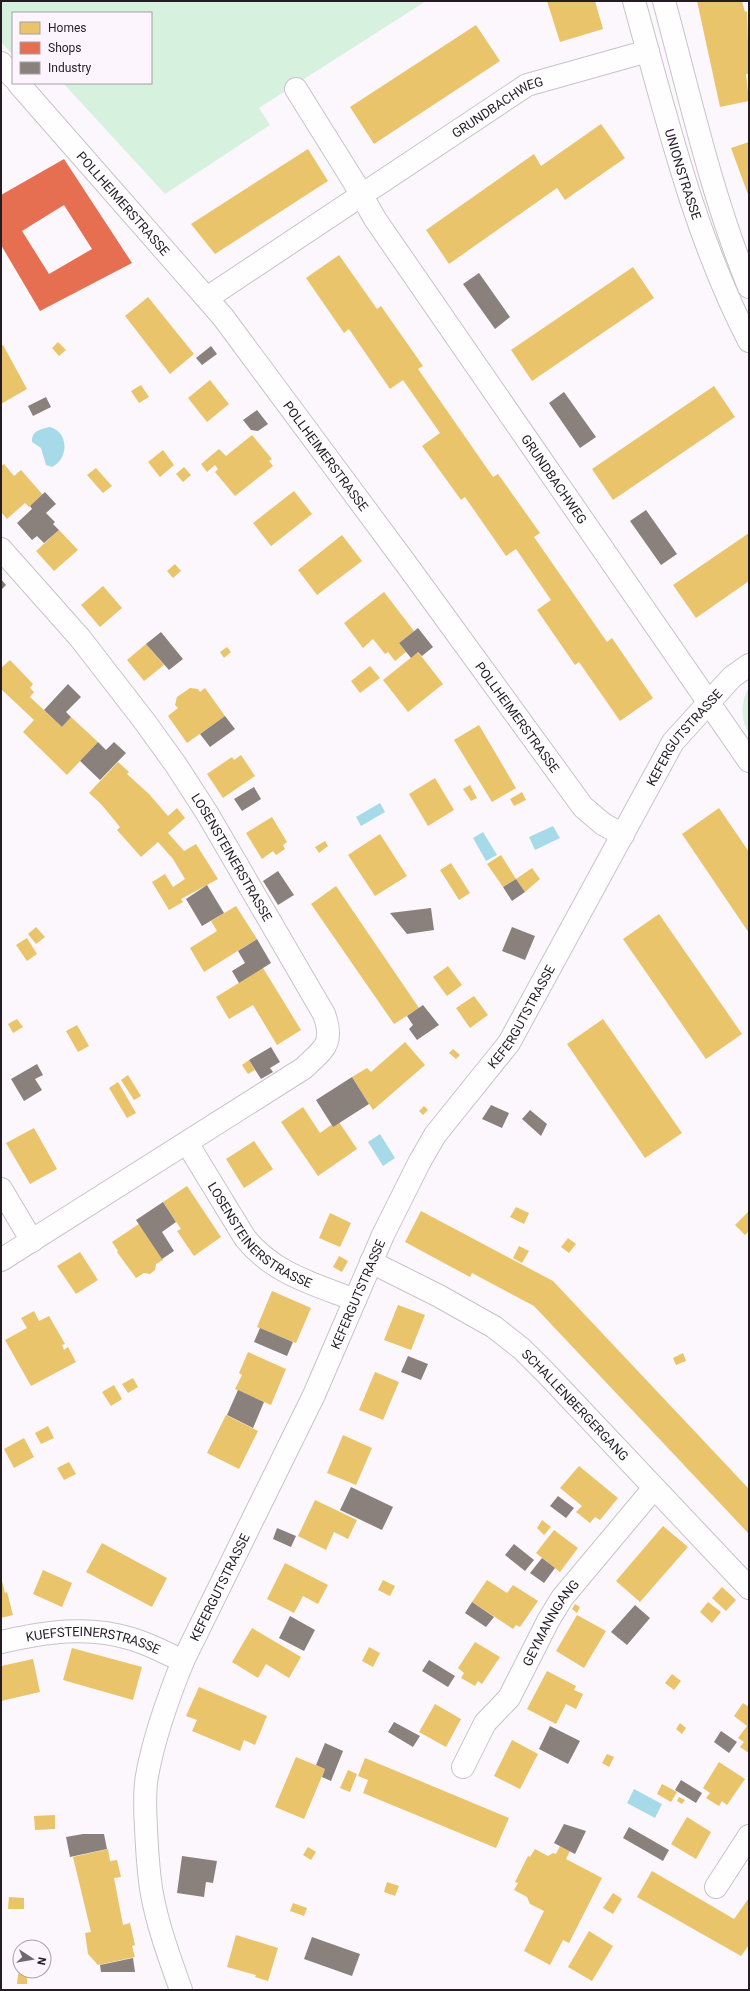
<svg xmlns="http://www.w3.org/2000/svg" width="750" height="1991" font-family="Roboto,sans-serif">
<rect width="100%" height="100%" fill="#fcf7fc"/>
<path fill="#d7f1df" d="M1 1H426L259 108 270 125 165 194 63 83H151V13H13V55L1 42Z
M749 688V733C740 721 741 699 749 688Z"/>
<path fill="#a7dae9" d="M50 427C69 432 69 459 52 467L46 465 41 448 32 442C31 431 41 429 50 427Z
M380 803 385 812 361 826 356 817Z
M553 826 560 838 535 850 529 837Z
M483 832 497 855 486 861 473 838Z
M380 1134 395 1158 383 1166 368 1142Z
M634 1789 662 1804 655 1818 627 1803Z"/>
<path fill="#e9c46a" d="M547 1H595L603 29 560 42Z
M697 1H742L745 12 747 11 749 74H746L749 101 720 107Z
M476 25 500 61 374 144 350 107Z
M601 124 625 158 565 200 557 188 449 264 426 230 534 154 541 166Z
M749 142V197L731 148Z
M308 149 328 181 215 254 191 224Z
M339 255 377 309 381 306 423 366 418 369 493 477 498 474 540 533 534 537 607 642 612 638 653 698 620 721 579 662 575 665 537 610 551 600 516 549 506 556 465 497 461 500 422 446 440 433 403 380 390 389 349 329 344 333 306 278Z
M633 267 654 298 532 381 511 350Z
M148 297 194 354 170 374 125 316Z
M58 342 66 350 59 356 52 348Z
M3 345 27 389 1 404V346Z
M210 380 229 404 207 422 188 398Z
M141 385 149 397 139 403 131 391Z
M714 386 735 417 613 500 592 469Z
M252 435 272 459 269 461 273 466 235 496 215 472 218 469 215 465 207 472 201 464 219 449 226 456Z
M163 450 174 465 160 477 148 462Z
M4 464 14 476 21 470 43 495 29 507 25 503 7 519 1 512V466Z
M184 467 191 475 183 482 176 474Z
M96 468 112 486 103 493 87 475Z
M294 491 312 514 271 546 253 523Z
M59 530 78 550 54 571 36 551Z
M749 533V581L696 618 673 585Z
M342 535 362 561 317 595 298 570Z
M175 564 181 571 173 578 167 571Z
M103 586 122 608 100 627 81 605Z
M384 592 414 631 399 643 406 652 395 661 388 652 385 654 373 639 363 648 344 623Z
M146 644 164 665 144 681 127 660Z
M227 647 231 652 224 658 220 652Z
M418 652 443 684 408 712 383 680Z
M10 660 33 684 30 688 34 692 30 697 62 727 71 717 98 742 67 775 23 732 34 720 1 689V668Z
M370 666 380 678 360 693 351 681Z
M190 688 198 689 200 692 205 688 225 716 187 743 168 716 178 708 175 705 177 697Z
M479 725 516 788 492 802 454 740Z
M241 755 255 776 223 798 207 774 232 757 234 760Z
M118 762 129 772 127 774 149 794 168 816 177 808 185 818 168 833 184 851 196 844 218 879 181 899 183 902 169 910 152 882 165 874 173 887 185 879 173 859 158 842 141 857 117 830 120 827 101 804 89 793Z
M435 778 454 810 428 826 409 794Z
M470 785 477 798 471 801 463 789Z
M522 792 526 800 514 806 510 799Z
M719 808 749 852V933L682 834Z
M272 817 287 842 283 845 285 849 276 855 273 851 262 859 246 833Z
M380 834 407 876 375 896 348 855Z
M325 841 328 846 319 853 315 847Z
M501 855 516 879 503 887 487 864Z
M451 863 470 893 459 900 440 870Z
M532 868 540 879 525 892 516 879Z
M336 886 419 1008 394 1024 311 904Z
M236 906 257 939 204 972 190 948 217 931 211 921Z
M659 914 742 1034 706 1059 623 939Z
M36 927 45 937 36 944 28 934Z
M27 938 37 954 27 961 16 945Z
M448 966 462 985 447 996 433 977Z
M263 968 301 1030 277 1045 253 1005 229 1019 216 997Z
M474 996 488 1015 470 1028 456 1008Z
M17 1019 23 1027 13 1033 8 1024Z
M603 1019 682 1133 645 1158 567 1044Z
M77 1025 89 1046 78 1052 66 1031Z
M405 1042 425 1065 373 1110 352 1077 367 1068 371 1072Z
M453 1049 460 1055 456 1059 449 1053Z
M249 1060 255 1070 248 1074 242 1065Z
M128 1075 141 1096 134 1100 121 1080Z
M118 1082 136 1113 127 1118 109 1088Z
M424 1106 428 1110 423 1115 419 1111Z
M303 1107 320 1133 331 1125 333 1127 339 1122 357 1149 318 1176 281 1122Z
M34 1128 57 1169 30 1184 6 1143Z
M254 1141 273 1169 244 1188 226 1159Z
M187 1186 221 1237 194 1256 177 1231 181 1229 163 1202Z
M516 1207 529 1213 524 1224 510 1217Z
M421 1211 553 1281 749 1489V1534L534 1306 472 1273 470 1277 405 1242Z
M749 1211V1231L745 1235 735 1225Z
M330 1213 351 1223 340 1247 319 1238Z
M139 1224 163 1260 156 1264 155 1270 150 1274 144 1273 136 1278 117 1252 118 1251 112 1242Z
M568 1238 576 1244 569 1253 561 1247Z
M519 1246 529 1251 522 1263 513 1258Z
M80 1252 98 1280 76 1294 57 1266Z
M339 1256 348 1261 342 1272 333 1267Z
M272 1291 311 1308 296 1343 257 1327Z
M398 1305 425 1315 411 1350 384 1340Z
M34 1311 39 1321 49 1316 65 1344 62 1345 64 1350 68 1347 76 1362 31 1386 5 1340 27 1328 21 1318Z
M248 1352 286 1369 271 1405 235 1389 242 1375 239 1373Z
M683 1353 686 1361 676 1365 673 1358Z
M375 1372 399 1382 383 1420 359 1410Z
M133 1378 138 1387 128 1393 122 1384Z
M114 1385 122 1399 111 1406 102 1392Z
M226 1415 258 1431 239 1469 207 1453Z
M48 1426 54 1438 41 1444 35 1433Z
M343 1435 372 1448 356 1485 327 1473Z
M24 1438 34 1457 14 1468 4 1449Z
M69 1462 76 1474 64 1480 57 1468Z
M579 1466 618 1498 600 1520 595 1517 590 1523 576 1512 582 1506 560 1488Z
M315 1500 357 1520 348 1539 334 1532 326 1550 298 1536Z
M542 1520 551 1527 544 1535 537 1528Z
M663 1526 688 1547 640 1602 616 1581Z
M554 1530 578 1548 560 1572 536 1553Z
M102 1543 167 1578 152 1607 86 1572Z
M285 1563 328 1585 318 1604 303 1596 294 1613 267 1599Z
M43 1570 72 1583 62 1607 33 1594Z
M1 1577 5 1593 7 1592 13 1615 1 1618Z
M383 1580 395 1586 390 1596 378 1590Z
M487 1580 507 1593 513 1585 538 1601 520 1627 516 1625 513 1629 472 1602Z
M722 1587 736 1600 726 1611 712 1598Z
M708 1602 721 1612 712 1623 700 1612Z
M575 1604 580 1607 577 1613 572 1609Z
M577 1615 606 1631 584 1668 556 1651Z
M252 1628 301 1657 289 1678 266 1664 258 1678 232 1662Z
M475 1642 500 1657 482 1684 478 1681 475 1686 461 1678 464 1673 458 1668Z
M369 1647 380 1653 373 1667 362 1661Z
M72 1648 142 1667 133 1700 63 1680Z
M33 1659 40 1692 1 1701V1666Z
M547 1671 576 1686 574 1690 583 1694 576 1709 566 1704 556 1724 527 1709Z
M672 1674 681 1681 674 1690 665 1683Z
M199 1687 267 1716 255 1745 244 1740 240 1751 192 1731 197 1720 186 1716Z
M743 1703 749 1707V1753L740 1747 744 1742 738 1738 747 1726 734 1716Z
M435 1704 461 1719 446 1747 419 1732Z
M680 1723 686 1728 682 1734 676 1729Z
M512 1740 538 1754 520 1789 494 1776Z
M607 1754 614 1757 609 1767 602 1763Z
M296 1757 325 1769 304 1819 275 1807Z
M365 1758 509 1818 496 1848 363 1793 368 1780 358 1776Z
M719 1762 745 1779 727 1805 722 1801 719 1806 706 1798 710 1793 703 1788Z
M348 1770 357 1774 350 1792 340 1788Z
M662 1784 677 1792 671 1802 657 1794Z
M679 1797 685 1800 682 1804 677 1801Z
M55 1815V1829L35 1830 34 1816Z
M687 1817 711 1832 696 1859 671 1844Z
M560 1846 570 1851 566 1859 602 1878 569 1943 563 1940 550 1965 524 1951 544 1911 530 1904 527 1897 514 1890 518 1883 515 1882 528 1856 530 1857 535 1849 548 1856 553 1853 556 1854Z
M308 1847 316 1852 311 1860 303 1855Z
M108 1849 110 1861 117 1860 121 1877 114 1878 123 1925 130 1923 135 1945 132 1946 135 1957 98 1965 88 1954 85 1933 91 1932 73 1857Z
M652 1871 734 1919 749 1898V1945L741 1956 637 1897Z
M387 1882 399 1886 395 1896 384 1892Z
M613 1893 622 1899 613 1914 603 1908Z
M9 1897 24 1898V1909H8Z
M293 1903 307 1908 304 1916 290 1911Z
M589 1931 613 1946 592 1981 568 1967Z
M236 1935 278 1948 268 1981 255 1977 256 1975 227 1967Z
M18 1974 27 1975V1984H17Z"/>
<path fill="#e76f51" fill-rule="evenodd" d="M64 159 132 263 40 311 1 245V195ZM64 205 92 249 49 274 22 231Z"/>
<path fill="#8a817c" d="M479 273 510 317 495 329 463 284Z
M211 346 217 354 202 365 196 358Z
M564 392 596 437 580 448 549 403Z
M46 397 51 407 33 416 28 406Z
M257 410 268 424 258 431 251 430 243 420Z
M45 492 56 504 46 513 55 522 53 524 59 530 44 543 37 536 32 540 17 523 32 509 30 506Z
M646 510 677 554 661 565 630 521Z
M1 579 6 585 1 590Z
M418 628 433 647 422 656 418 652 411 658 399 643Z
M161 632 183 659 169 670 146 644Z
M68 684 81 697 66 712 71 717 62 727 44 710Z
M225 716 235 729 210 747 200 734Z
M98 742 106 750 114 742 126 753 100 780 80 761Z
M254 787 261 799 242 811 234 799Z
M278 871 294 895 278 905 263 881Z
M516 879 525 892 512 901 503 887Z
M207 885 224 913 202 926 186 899Z
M431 908 434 930 407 934 390 913Z
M512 927 535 936 525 960 502 951Z
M257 939 271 963 239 983 232 971 245 963 238 951Z
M423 1005 439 1025 417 1040 409 1029 413 1025 407 1016Z
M271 1047 280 1062 270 1068 273 1072 261 1079 249 1060Z
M37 1064 43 1075 35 1079 42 1090 24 1101 11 1079Z
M352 1077 369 1104 333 1127 316 1100Z
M491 1105 509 1113 502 1128 482 1119Z
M530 1110 547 1124 541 1136 522 1119Z
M163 1202 176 1222 162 1232 174 1251 162 1259 136 1220Z
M260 1328 293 1342 287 1356 254 1342Z
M408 1356 428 1364 421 1380 401 1372Z
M238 1390 264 1402 253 1428 227 1415Z
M351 1487 393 1507 382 1530 340 1510Z
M558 1496 574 1508 566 1518 550 1506Z
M277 1528 296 1536 291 1547 273 1539Z
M514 1544 534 1560 525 1571 505 1555Z
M542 1558 555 1568 544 1583 530 1573Z
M472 1602 494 1617 486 1627 465 1613Z
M635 1605 650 1618 627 1645 611 1632Z
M290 1616 315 1630 304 1651 279 1638Z
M429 1660 455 1676 448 1687 422 1671Z
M394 1722 420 1736 413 1747 388 1732Z
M550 1726 580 1741 568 1764 539 1749Z
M721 1731 737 1742 729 1753 714 1742Z
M325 1743 343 1751 331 1781 322 1777 325 1769 316 1765Z
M681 1780 702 1793 696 1803 675 1790Z
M564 1824 586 1831 575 1854 554 1843Z
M629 1827 669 1850 663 1861 623 1838Z
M83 1834H104L107 1849 70 1857 66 1837Z
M182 1856 217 1861 213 1883 206 1882 204 1897 177 1893Z
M312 1937 360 1954 352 1976 304 1959Z
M133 1958 135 1972H101L100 1965Z"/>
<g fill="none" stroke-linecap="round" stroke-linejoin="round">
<defs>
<g id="minor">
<path d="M1 63 13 77"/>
<path id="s1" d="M18 83 223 317 404 561 583 807 603 824 623 835"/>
<path id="s2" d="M296 89 354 182 375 219 749 761"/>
<path id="s3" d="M207 298 527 85 648 51"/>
<path id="s4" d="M1 549 80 638 145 722 176 765 207 813 324 1014C335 1045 323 1049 304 1068L1 1260"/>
<path id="s5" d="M187 1143 245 1238C274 1274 314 1284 355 1300"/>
<path d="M1 1189 32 1241"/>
<path id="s6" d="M371 1262 439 1296 494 1327 522 1349 546 1373 749 1588"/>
<path id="s7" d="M1 1642C45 1632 88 1625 132 1639 149 1644 166 1653 183 1661"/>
<path id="s8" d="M463 1767 485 1723 509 1698 548 1621 562 1598 654 1488"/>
<path d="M716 1887 749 1836"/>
<path id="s9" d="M181 1990C170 1959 158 1927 152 1894 148 1872 147 1850 146 1828 145 1811 144 1792 147 1776 154 1736 168 1698 183 1661L314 1395 383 1235 419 1163 435 1135 509 1043 673 742 732 677 749 665"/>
</g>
<g id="primary">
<path id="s10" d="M634 1C666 116 694 235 749 341"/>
<path d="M664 1C690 97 711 194 749 287"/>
</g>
</defs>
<use href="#minor" stroke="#c7c3c7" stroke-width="24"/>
<use href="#primary" stroke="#c7c3c7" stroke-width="24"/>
<use href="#minor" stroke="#fffeff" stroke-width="22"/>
<use href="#primary" stroke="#fffeff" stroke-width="22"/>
</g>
<g text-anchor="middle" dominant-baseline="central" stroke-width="4" stroke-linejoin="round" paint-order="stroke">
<g font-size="13" fill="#231d23" stroke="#fdf5fe">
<text stroke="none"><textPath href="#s3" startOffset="348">GRUNDBACHWEG</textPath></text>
<text stroke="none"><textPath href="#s10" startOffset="180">UNIONSTRASSE</textPath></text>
<text stroke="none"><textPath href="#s1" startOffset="160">POLLHEIMERSTRASSE</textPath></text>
<text stroke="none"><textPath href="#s1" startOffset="484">POLLHEIMERSTRASSE</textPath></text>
<text stroke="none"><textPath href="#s2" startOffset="468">GRUNDBACHWEG</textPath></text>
<text stroke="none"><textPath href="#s1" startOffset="808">POLLHEIMERSTRASSE</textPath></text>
<text stroke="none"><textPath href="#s9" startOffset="1394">KEFERGUTSTRASSE</textPath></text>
<text stroke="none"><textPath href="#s4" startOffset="386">LOSENSTEINERSTRASSE</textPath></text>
<text stroke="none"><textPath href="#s9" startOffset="1070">KEFERGUTSTRASSE</textPath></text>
<text stroke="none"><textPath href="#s5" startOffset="120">LOSENSTEINERSTRASSE</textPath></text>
<text stroke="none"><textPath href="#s9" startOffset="746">KEFERGUTSTRASSE</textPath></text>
<text stroke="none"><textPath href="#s6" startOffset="252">SCHALLENBERGERGANG</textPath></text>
<text stroke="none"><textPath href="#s9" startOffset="422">KEFERGUTSTRASSE</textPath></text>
<text stroke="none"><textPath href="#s8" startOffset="170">GEYMANNGANG</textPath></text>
<text stroke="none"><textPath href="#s7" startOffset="94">KUEFSTEINERSTRASSE</textPath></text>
</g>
</g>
<rect width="750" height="1991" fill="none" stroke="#231d23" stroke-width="4"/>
<rect x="12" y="12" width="140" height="72" fill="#fdf5fe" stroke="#a69fa6"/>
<rect x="20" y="22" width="20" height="12" fill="#e9c46a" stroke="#a69fa6"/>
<text x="48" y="32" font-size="12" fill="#231d23">Homes</text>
<rect x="20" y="42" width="20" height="12" fill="#e76f51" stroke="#a69fa6"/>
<text x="48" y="52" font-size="12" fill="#231d23">Shops</text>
<rect x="20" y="62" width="20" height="12" fill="#8a817c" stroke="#a69fa6"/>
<text x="48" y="72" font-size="12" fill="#231d23">Industry</text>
<g transform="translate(32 1959) rotate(102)"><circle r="19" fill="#fdf5fe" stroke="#a69fa6"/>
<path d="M0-3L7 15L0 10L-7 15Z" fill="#6f696f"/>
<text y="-6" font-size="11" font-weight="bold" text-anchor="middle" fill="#231d23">N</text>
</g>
</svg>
